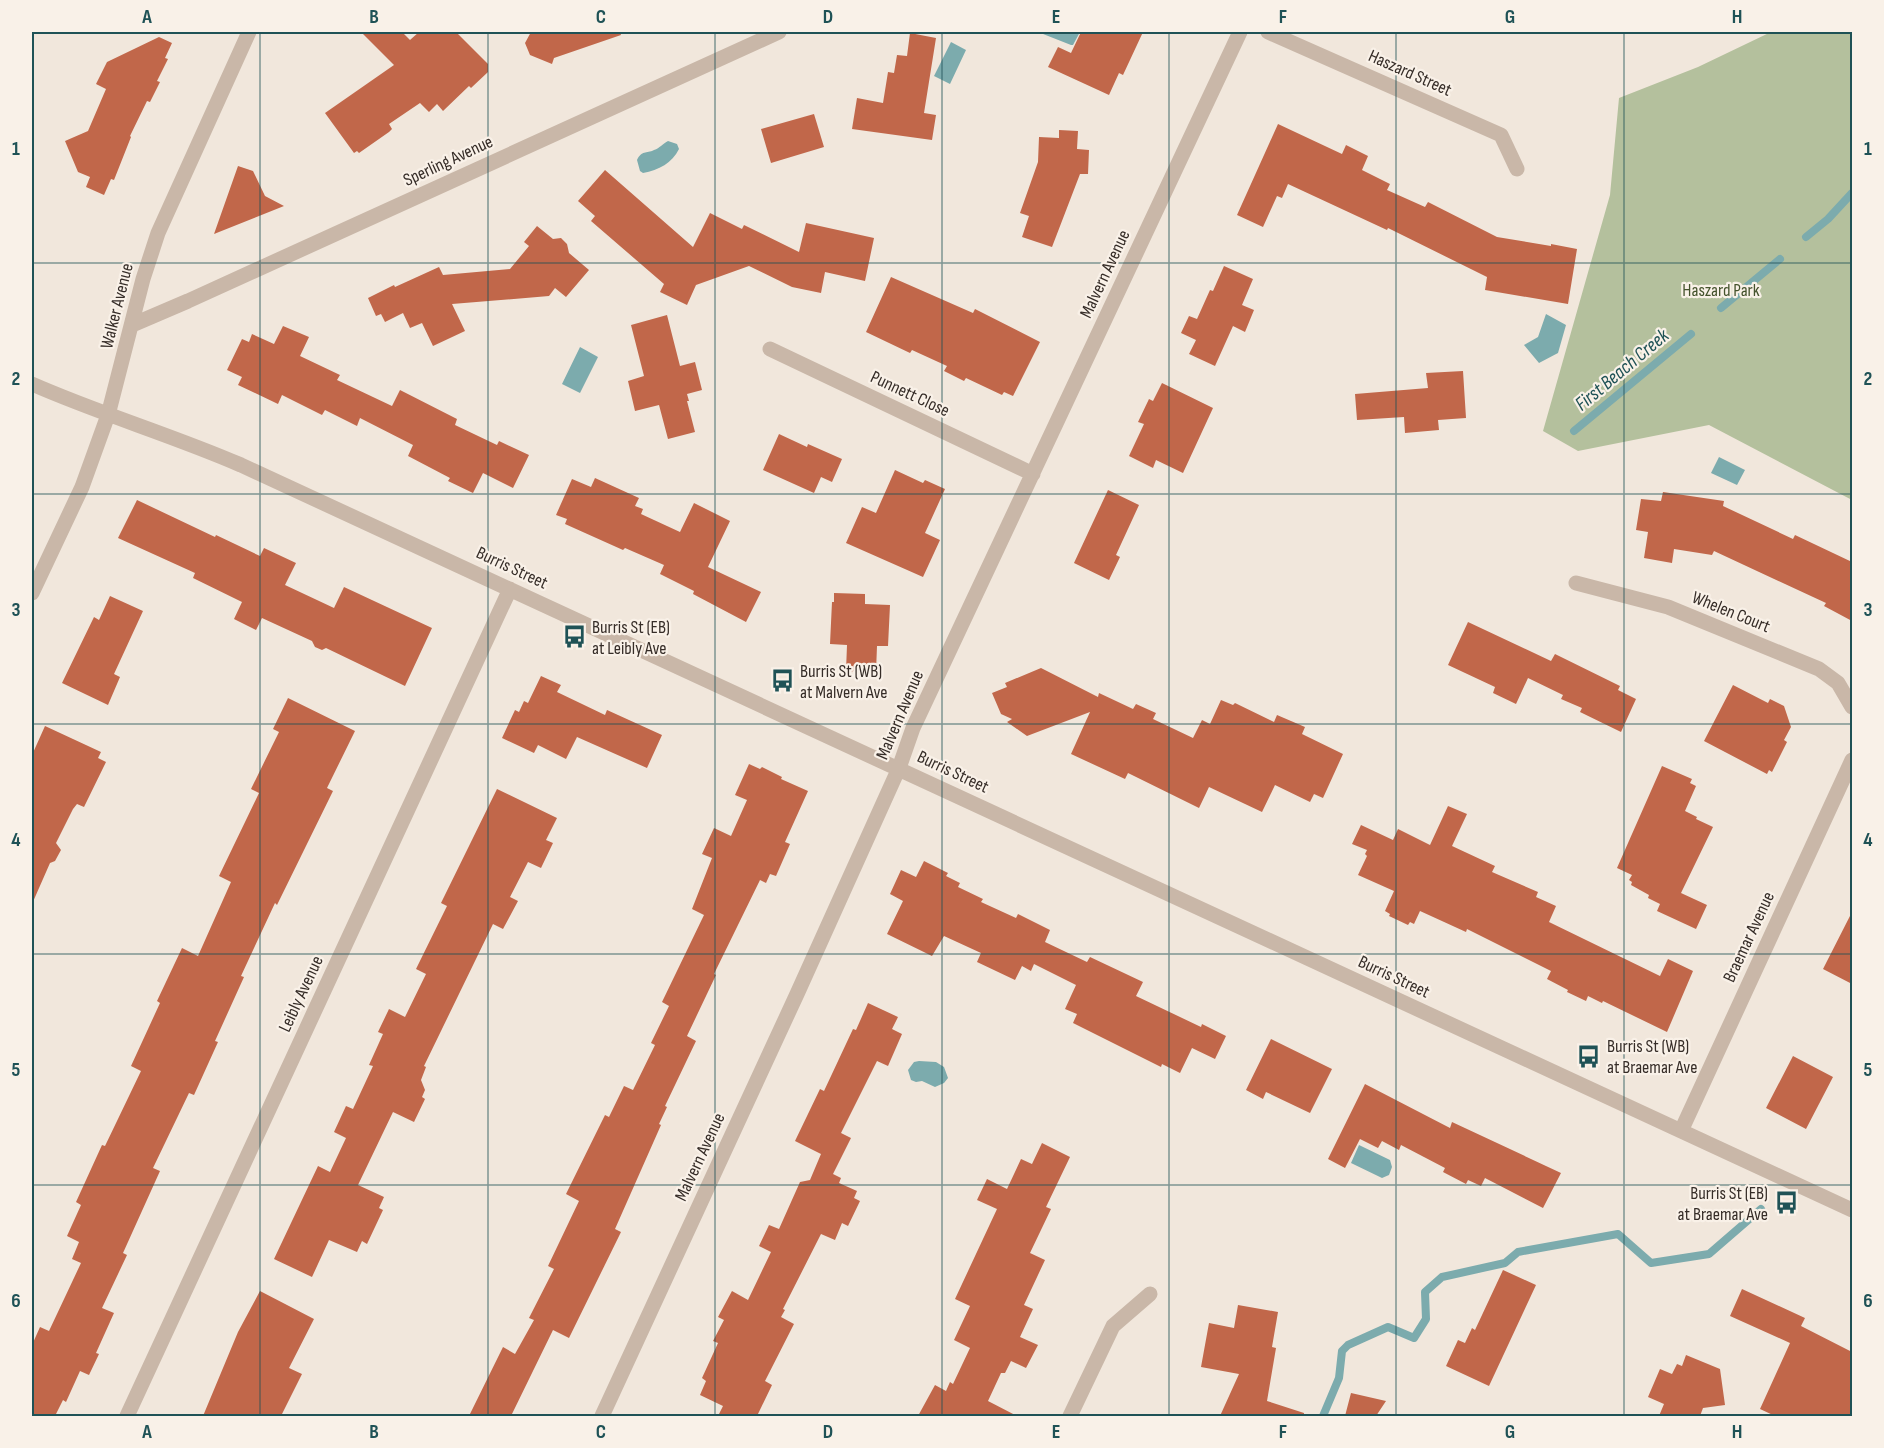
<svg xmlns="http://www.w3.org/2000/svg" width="1884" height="1448" font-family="'Sofia Sans Condensed',sans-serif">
<rect width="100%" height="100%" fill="#f1e7dc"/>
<path fill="#b4c09d" d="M1771 32H1852V500L1709 425 1578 451 1543 431 1610 195 1619 98 1698 67Z"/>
<path fill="#7cabad" d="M1038 32H1080L1073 45H1071Z
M951 42 966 50 950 84 934 76Z
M668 141 677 144 679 149C672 163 659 170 643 173L640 171 637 160C642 150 646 154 654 150 660 148 662 144 668 141Z
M1546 314 1566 325 1558 353 1539 363 1524 345 1538 337Z
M580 347 598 357 580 393 562 384Z
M1719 457 1745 470 1737 485 1711 473Z
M919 1061 936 1062 944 1067 948 1078 944 1083 935 1087 922 1081 916 1082 911 1080 908 1070 914 1062Z
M1359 1145 1390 1160 1392 1167 1389 1175 1382 1178 1351 1163Z"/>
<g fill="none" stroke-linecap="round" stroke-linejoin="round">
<path stroke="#7cabad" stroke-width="8" d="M1806 237 1828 219 1852 193
M1721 308 1780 259
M1574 431 1691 334
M1323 1416 1339 1378 1342 1351 1348 1345 1388 1327 1414 1338 1426 1319 1425 1292 1442 1277 1505 1263 1518 1252 1618 1234 1651 1263 1709 1254 1761 1209"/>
</g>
<path fill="#c1674a" d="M361 32H402L410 40 419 32H456L488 64V72L471 88 469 86 443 111 437 104 429 112 420 103 389 124 392 129 389 132 359 153 357 151 354 153 325 113 394 65Z
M531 32H620L621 35 554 58 552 64 530 55 525 43Z
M1081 32H1143L1123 75 1119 73 1109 95 1048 67 1058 47 1071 53Z
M910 33 936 38 924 113 936 115 932 140 852 129 857 98 883 103 888 72 894 73 897 55 907 56Z
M159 37 172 43 165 58 168 59 157 81 160 82 150 102 147 101 130 136 131 137 114 180 111 179 104 195 86 187 90 177 78 172 65 141 88 131 106 89 96 84 107 62Z
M814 114 824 147 771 163 761 129Z
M1278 124 1342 154 1346 145 1368 156 1362 170 1390 184 1387 190 1425 207 1428 202 1497 237 1551 246V244L1577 249 1568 304 1485 290 1487 277 1388 228 1387 230 1288 184 1282 198 1277 196 1263 227 1237 215Z
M1059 130 1078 131 1077 149 1089 150 1088 174H1080L1052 247 1022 237 1029 216 1020 213 1038 162 1039 137 1059 138Z
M238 166 253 171 265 196 284 206 214 234Z
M605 170 693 247 710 213 742 229 744 225 799 252 806 223 874 238 865 281 825 272 821 293 792 287 749 266 696 285 687 305 660 292 664 284 591 221 595 216 578 201Z
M537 226 553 239 561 238 567 244 569 253 589 270 566 297 555 288 549 296 452 304 465 331 433 346 422 323 410 328 403 313 385 322 381 314 376 316 368 298 394 285 395 287 439 267 443 275 510 269 529 246 524 242Z
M1224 266 1253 279 1242 305 1254 310 1245 332 1233 326 1215 366 1189 354 1196 340 1181 333 1189 316 1197 319 1210 290 1213 291Z
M891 277 973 313 975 309 1040 342 1013 396 1004 392 1002 395 966 378 964 381 944 371 947 366 912 350 910 353 866 332Z
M667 315 680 366 695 362 702 390 687 394 689 401H687L695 432 668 439 659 405 635 411 628 381 644 376 631 325Z
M283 326 309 337 300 356 340 375 337 380 392 406 400 390 457 419 455 425 497 445 499 441 529 455 513 488 483 473 473 493 448 481 450 478 408 456 413 445 360 418 357 426 325 410 322 415 282 395 278 404 238 385 242 377 227 370 242 339 249 342 252 334 274 344Z
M1463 371 1466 418 1438 420 1439 430 1405 433 1404 417 1357 420 1355 394 1428 388 1426 373Z
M1162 383 1213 408 1183 473 1156 460 1153 468 1129 456 1144 424 1138 422 1149 399 1153 401Z
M779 434 807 447 808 444 842 459 832 482 821 477 814 493 763 470Z
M895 470 923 483 925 480 945 489 925 533 940 540 923 577 846 543 862 507 876 513Z
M595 478 639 498 635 506 643 509 641 514 680 532 694 503 730 521 708 567 761 592 746 622 693 594 694 591 660 574 664 565 625 548 623 550 565 524 567 519 556 515 572 479 591 487Z
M1108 490 1139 505 1116 555 1120 557 1109 580 1074 563Z
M1663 492 1724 501 1723 506 1793 539 1795 535 1852 562V621L1824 606 1826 603 1714 551 1712 555 1674 549 1672 563 1644 558 1648 532 1636 530 1641 499 1661 501Z
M137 500 215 537 216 535 260 556 264 548 296 563 285 585 334 608 344 587 432 628 405 686 326 648 322 650 315 647 312 641 262 618 256 630 234 619 242 602 193 578 195 573 118 538Z
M834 593 865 594V604L890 605 888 646H877L876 672 846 671 847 645 830 644 832 602H834Z
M110 596 143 611 114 674 120 677 108 705 62 683 94 617 99 620Z
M1468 622 1551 661 1555 654 1620 686 1618 690 1636 699 1621 732 1580 712 1582 708 1561 699 1563 695 1528 678 1516 704 1493 693 1495 687 1448 665Z
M1041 668 1098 697 1099 693 1133 709 1136 704 1156 713 1153 719 1193 738 1202 720 1210 724 1221 700 1233 705 1235 703 1274 722 1277 715 1305 727 1302 734 1343 754 1323 798 1314 794 1310 802 1275 785 1262 812 1209 787 1199 808 1128 773 1125 779 1071 754 1090 712 1027 736 1007 722 1012 719 1001 714 992 693 1007 687 1005 683Z
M541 676 561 685 557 692 605 715 607 710 662 735 647 768 577 737 566 759 538 745 534 753 502 738 515 710 519 712 524 701 528 703Z
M1733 685 1768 703 1770 699 1784 706 1791 727 1784 740 1787 742 1772 772 1769 770 1767 774 1704 741Z
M288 698 355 731 327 788 333 791 277 905 275 903 241 976 244 977 215 1041 218 1042 194 1095 189 1093 153 1168 160 1171 123 1253 127 1255 102 1308 114 1313 96 1353 99 1354 89 1375 80 1371 66 1402 63 1400 55 1416H32V1345L40 1327 49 1331 81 1263 72 1259 79 1242 67 1236 81 1205 76 1202 102 1145 105 1146 141 1071 131 1066 160 1003 157 1001 182 948 198 956 231 882 219 876 259 793 251 789 279 732 273 729Z
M45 726 101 752 98 758 106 762 84 807 77 804 73 809 56 843 61 850 55 861 50 863 32 904V755Z
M749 764 760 769 762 767 782 777 781 779 808 791 785 842 790 844 776 876 770 874 766 883 760 880 714 974 716 975 687 1036 696 1041 665 1106 667 1107 659 1124 661 1125 615 1229 621 1232 569 1338 553 1330 511 1416H469L503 1347 515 1354 534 1320 529 1318 554 1269 548 1266 579 1201 566 1194 605 1115 609 1117 624 1086 633 1090 655 1045 651 1043 669 1006 662 1002 704 915 692 909 712 858 702 854 714 828 731 836 747 800 735 795Z
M1662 766 1692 779 1690 783 1696 786 1685 811 1697 817 1696 819 1713 827 1681 893 1707 905 1696 929 1657 911 1660 904 1648 898 1649 895 1631 885 1632 882 1629 880 1632 875 1617 868Z
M497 789 557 818 546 840 553 843 541 868 528 862 510 897 518 901 503 929 493 924 424 1066 426 1067 421 1080 425 1090 422 1097 425 1099 414 1122 393 1112 358 1185 384 1197 379 1208 383 1210 367 1244 362 1241 357 1252 329 1240 312 1277 274 1259 318 1166 330 1172 346 1138 334 1132 346 1106 353 1109 373 1066 369 1065 383 1034 378 1032 389 1009 405 1017 426 974 416 969 447 906 441 903Z
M1448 806 1467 814 1452 846 1495 866 1492 872 1538 892 1536 897 1556 906 1549 922 1660 976 1668 959 1693 971 1667 1032 1603 1001 1602 1003 1588 996 1586 1001 1567 992 1568 990 1547 979 1551 971 1467 929 1466 932 1420 911 1414 924 1410 922 1408 925 1389 916 1390 914 1385 911 1394 891 1358 875 1367 856 1365 854 1367 850 1352 844 1361 825 1393 840 1398 829 1430 845Z
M924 861 948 873 946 876 960 883 958 887 983 899 981 902 1016 918 1018 914 1050 930 1045 942 1087 962 1090 957 1143 982 1136 996 1201 1027 1202 1024 1226 1036 1215 1059 1192 1048 1180 1073 1162 1064 1161 1067 1073 1023 1077 1014 1065 1009 1076 985 1034 964 1031 971 1022 966 1015 980 977 962 981 953 944 936 932 956 887 934 903 901 890 894 901 870 916 877Z
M1852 912V984L1823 969Z
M868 1003 898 1017 892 1029 902 1034 888 1066 877 1061 841 1133 851 1138 833 1174 841 1178 839 1183 857 1191 854 1198 860 1201 848 1226 842 1223 835 1240 821 1234 783 1309 785 1310 781 1317 794 1324 765 1381 772 1385 757 1416H718L723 1406 700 1395 706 1381 702 1378 718 1343 713 1341 724 1320 718 1317 732 1291 748 1300 771 1252 759 1246 769 1225 779 1229 800 1182 810 1180 821 1154 795 1141 820 1089 824 1091 853 1029 856 1030Z
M1271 1039 1332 1069 1310 1113 1266 1092 1263 1099 1246 1090Z
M1793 1056 1833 1077 1806 1129 1766 1108Z
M1365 1084 1450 1128 1452 1122 1561 1173 1543 1208 1485 1178 1481 1186 1468 1180 1466 1184 1443 1172 1445 1168 1401 1145 1399 1150 1382 1141 1378 1148 1360 1139 1345 1168 1328 1159Z
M1042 1143 1070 1157 1046 1207 1051 1209 1030 1253 1045 1260 1024 1305 1033 1309 1020 1337 1038 1345 1026 1368 1011 1361 1005 1373H1001L988 1401 1017 1416H918L935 1385 946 1391 950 1382 953 1384 970 1348 954 1340 970 1306 955 1299 997 1209 977 1200 987 1179 1007 1189 1021 1159 1032 1164Z
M1503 1270 1536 1285 1489 1386 1446 1366 1458 1340 1465 1343 1472 1328 1475 1330Z
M1742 1289 1805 1318 1801 1326 1852 1352V1416H1775L1760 1409 1790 1343 1730 1316Z
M260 1291 314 1319 289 1368 302 1374 281 1416H203L238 1332Z
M1238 1305 1278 1312 1272 1347 1276 1348 1267 1401 1304 1413V1416H1220L1239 1374 1201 1367 1209 1323 1234 1328Z
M1686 1355 1720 1369 1725 1405 1703 1408 1700 1416H1659L1664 1404 1648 1397 1660 1369 1672 1374 1677 1364 1682 1366Z
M1351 1393 1386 1401 1376 1416H1345Z"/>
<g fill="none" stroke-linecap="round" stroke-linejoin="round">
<path stroke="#c9b7a8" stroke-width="15" d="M1268 32 1501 135 1517 169
M132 325 188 301 779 32
M770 349 1033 474
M32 384C100 414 172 435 241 465L1852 1210
M1576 583 1668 607 1819 669 1838 683 1852 707
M32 593 82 487 108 415 143 279 158 233 249 32
M1681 1131 1852 760
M127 1416 510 589
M602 1416 797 994 899 768 913 728 1240 32
M1070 1416 1113 1326 1150 1294"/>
</g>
<path fill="none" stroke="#1f5256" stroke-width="1.5" stroke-opacity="0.55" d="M260 32V1416M488 32V1416M715 32V1416M942 32V1416M1169 32V1416M1396 32V1416M1624 32V1416M32 263H1852M32 494H1852M32 724H1852M32 954H1852M32 1185H1852"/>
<defs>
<symbol id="bus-bare" viewBox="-9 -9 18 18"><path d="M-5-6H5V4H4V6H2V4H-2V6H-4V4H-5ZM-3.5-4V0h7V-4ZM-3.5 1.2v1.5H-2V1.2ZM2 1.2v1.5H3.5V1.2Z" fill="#1f5256" stroke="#f9f1e8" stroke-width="2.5" paint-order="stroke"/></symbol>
</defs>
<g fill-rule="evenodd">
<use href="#bus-bare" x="558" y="620" width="33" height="33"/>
<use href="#bus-bare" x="766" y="664" width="33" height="33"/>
<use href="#bus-bare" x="1572" y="1040" width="33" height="33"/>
<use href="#bus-bare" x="1770" y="1186" width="33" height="33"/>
</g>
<g text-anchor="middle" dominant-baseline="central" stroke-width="4.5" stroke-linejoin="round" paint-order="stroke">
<g font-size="18" fill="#362d28" stroke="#f9f1e8">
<text transform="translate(1410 73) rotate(24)">Haszard Street</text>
<text transform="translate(448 161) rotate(-25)">Sperling Avenue</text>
<text transform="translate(1105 274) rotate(-65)">Malvern Avenue</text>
<text transform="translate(117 306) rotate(-76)">Walker Avenue</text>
<text transform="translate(910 394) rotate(25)">Punnett Close</text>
<text transform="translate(512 568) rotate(25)">Burris Street</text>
<text transform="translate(1731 612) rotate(22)">Whelen Court</text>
<text transform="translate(900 715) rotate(-67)">Malvern Avenue</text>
<text transform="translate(953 772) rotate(25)">Burris Street</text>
<text transform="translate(1749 937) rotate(-65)">Braemar Avenue</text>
<text transform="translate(1394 977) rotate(25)">Burris Street</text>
<text transform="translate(301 994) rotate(-65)">Leibly Avenue</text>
<text transform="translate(700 1157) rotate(-65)">Malvern Avenue</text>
</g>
<g font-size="18" fill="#45532d" stroke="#f9f1e8">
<text x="1721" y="290">Haszard Park</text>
</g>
<g font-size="18" fill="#362d28" stroke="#f9f1e8" text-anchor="start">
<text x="592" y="627">Burris St (EB)<tspan x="592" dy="21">at Leibly Ave</tspan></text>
<text x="800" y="671">Burris St (WB)<tspan x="800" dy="21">at Malvern Ave</tspan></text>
<text x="1607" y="1046">Burris St (WB)<tspan x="1607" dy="21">at Braemar Ave</tspan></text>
<text x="1768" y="1193" text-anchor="end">Burris St (EB)<tspan x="1768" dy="21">at Braemar Ave</tspan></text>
</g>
<g font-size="20" font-style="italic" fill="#1f5256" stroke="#f9f1e8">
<text transform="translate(1622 370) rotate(-40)">First Beach Creek</text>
</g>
</g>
<rect width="1884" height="1448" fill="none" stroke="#f9f1e8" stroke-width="66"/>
<rect x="33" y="33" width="1818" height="1382" fill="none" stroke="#1f5256" stroke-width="2"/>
<g font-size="20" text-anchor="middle" font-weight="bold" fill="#1f5256">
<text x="147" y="23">A</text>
<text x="374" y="23">B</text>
<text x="601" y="23">C</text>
<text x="828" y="23">D</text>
<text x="1056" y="23">E</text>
<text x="1283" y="23">F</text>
<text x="1510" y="23">G</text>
<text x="1737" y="23">H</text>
<text x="16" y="155">1</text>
<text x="1868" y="155">1</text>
<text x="16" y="385">2</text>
<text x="1868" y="385">2</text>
<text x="16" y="616">3</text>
<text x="1868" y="616">3</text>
<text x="16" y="846">4</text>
<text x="1868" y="846">4</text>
<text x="16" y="1076">5</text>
<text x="1868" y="1076">5</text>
<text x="16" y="1307">6</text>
<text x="1868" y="1307">6</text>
<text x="147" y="1438">A</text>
<text x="374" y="1438">B</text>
<text x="601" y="1438">C</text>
<text x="828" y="1438">D</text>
<text x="1056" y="1438">E</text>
<text x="1283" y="1438">F</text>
<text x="1510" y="1438">G</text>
<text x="1737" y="1438">H</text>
</g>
</svg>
